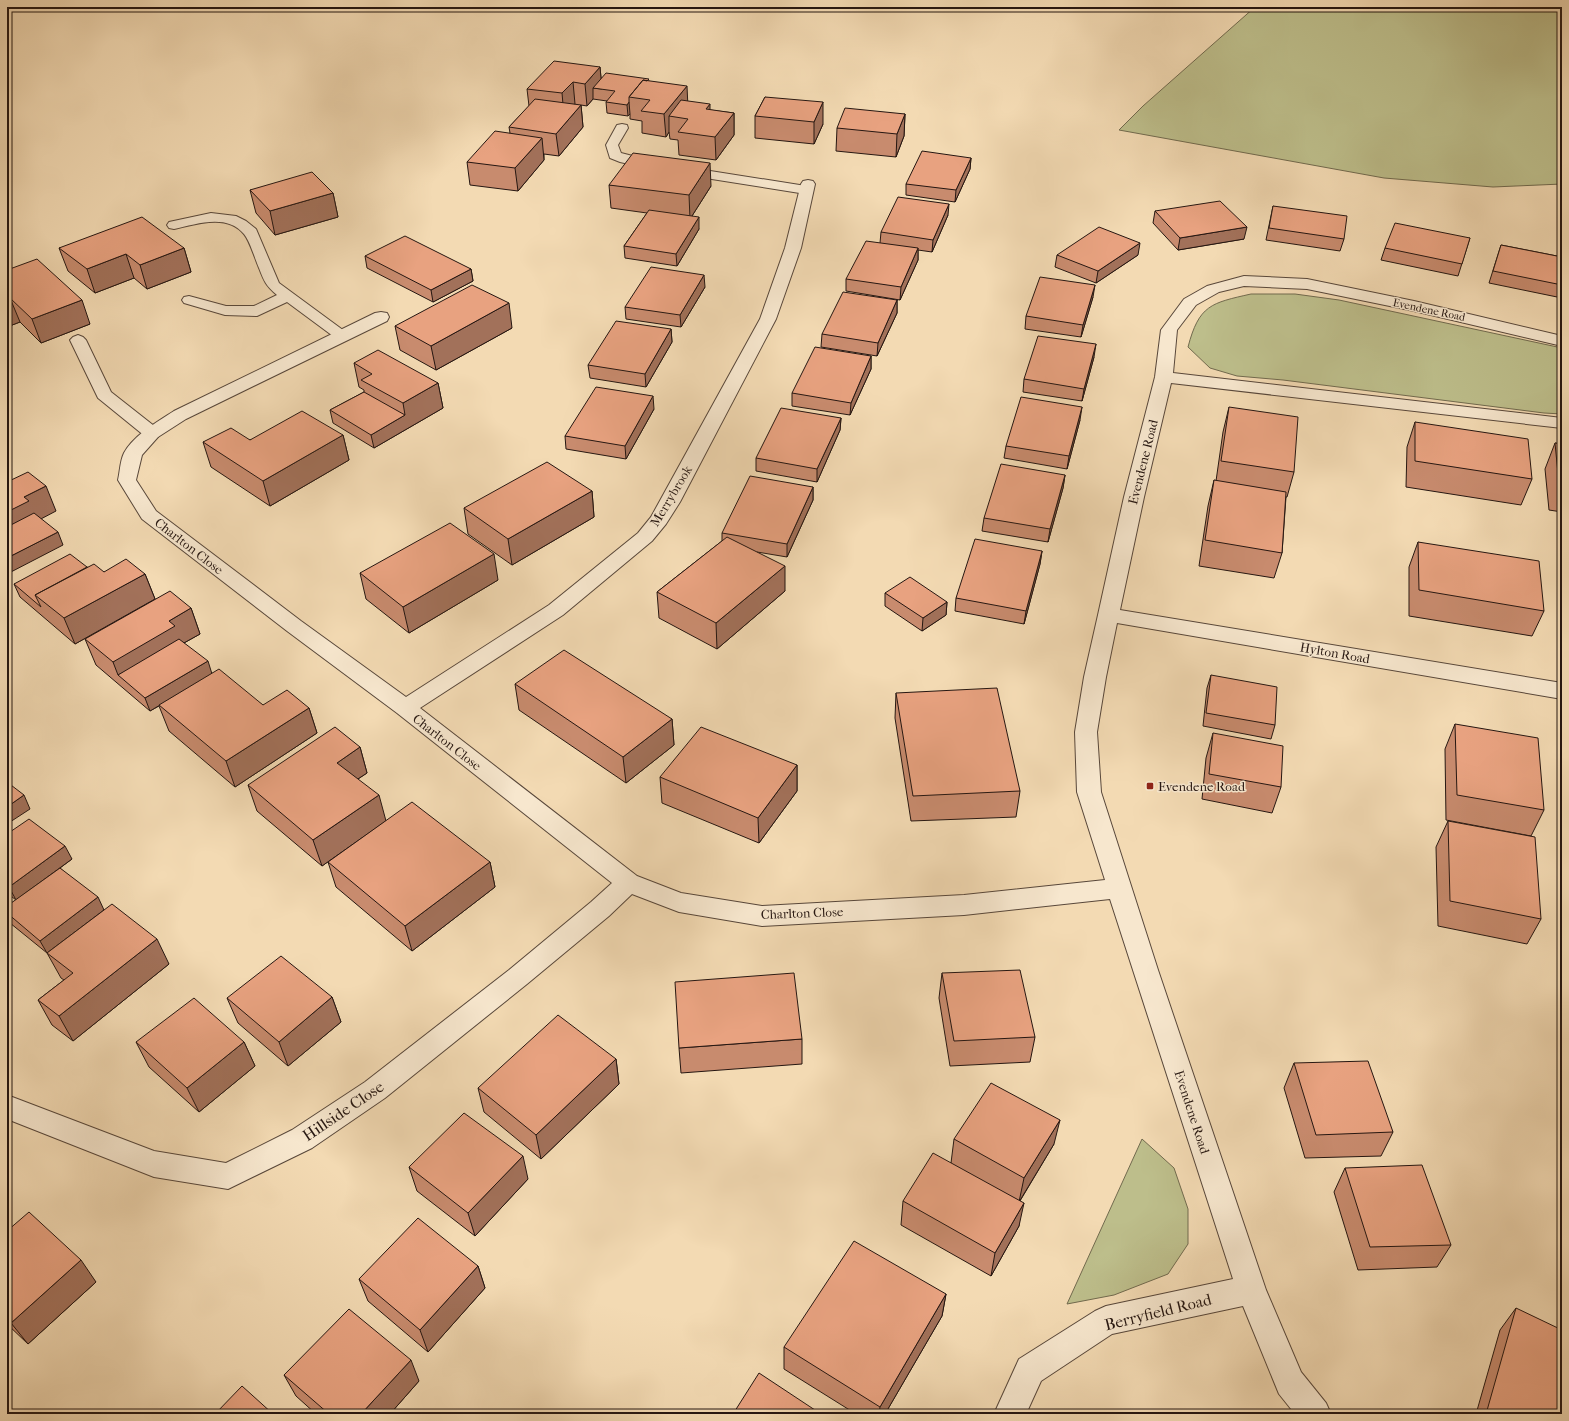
<svg xmlns="http://www.w3.org/2000/svg" width="1569" height="1421" font-family="'IM FELL French Canon',serif">
<rect width="100%" height="100%" fill="#f3dab3"/>
<filter id="stains"><feTurbulence type="fractalNoise" baseFrequency=".005" numOctaves="4"/><feColorMatrix values="0 0 0 0 .2 0 0 0 0 .09 0 0 0 0 .02 0 0 0 .5 -.17"/></filter>
<radialGradient id="worn" r=".72"><stop offset=".6" stop-color="#630" stop-opacity="0"/><stop offset="1" stop-color="#630" stop-opacity=".3"/></radialGradient>
<path fill="#bdbe8b" stroke="#716a4e" d="M1255 7H1562V184L1493 187 1384 178 1119 130 1143 106Z
M1251 294H1295L1339 300 1562 348V414L1544 413 1283 380 1237 376 1210 368 1188 347C1199 305 1211 303 1251 294Z
M1142 1139 1174 1168 1188 1209V1244L1168 1274 1114 1295 1067 1304Z"/>
<g fill="none" stroke-linecap="round" stroke-linejoin="round">
<defs>
<path id="service" d="M622 124 627 125 628 128 618 145 621 153 660 163 662 166 660 169 655 170 620 162 610 158 606 145 617 125Z
M685 167 806 186 811 187 813 190 811 193 806 194 680 174 678 171 680 168Z
M211 213 236 216 246 221 256 229 279 283 347 333 350 336 347 339 342 341 337 339 287 302 257 316 225 315 184 303 182 300 184 297 189 296 226 306H254L277 295C266 286 264 281 259 268 255 259 250 241 244 234 227 213 196 224 174 229L169 228 167 225 169 222Z
M78 335 83 337 86 340 111 392 158 429 160 433 158 437 152 438 146 437 98 398 70 340 73 337Z"/>
<path id="minor" d="M808 180 813 181 815 184 801 248 776 319 680 502 666 524 652 541 563 615 420 708 637 876 681 893 762 906 964 895 1105 880 1077 792 1075 732 1084 677 1098 615 1124 497 1155 377 1161 330 1184 299 1207 286 1244 276 1307 279 1414 301 1562 336V346L1414 311 1307 289 1244 286 1219 292 1196 305 1177 330 1173 373 1562 418V428L1171 383 1144 497 1120 610 1562 683V699L1117 623 1106 677 1097 732 1101 792 1158 970 1266 1290 1301 1372 1326 1403 1331 1414H1295L1279 1394 1243 1306 1112 1334 1041 1381 1026 1414H994L1019 1359 1095 1311 1106 1306 1233 1279 1110 899 964 915 762 926 679 912 632 894 609 916 527 984 385 1098 312 1148 228 1189 154 1177 7 1119V1095L154 1151 226 1163 292 1130 365 1082 509 970 591 902 612 883 397 713 287 631 142 519 118 480C120 472 120 461 124 453 134 435 157 422 174 411L375 313 381 312 387 313 389 317 387 321 186 419 158 437 142 455 136 480 156 511 301 621 406 697 549 605 638 533 651 517 760 319 785 248 801 184 803 181Z"/>
</defs>
<use href="#service" stroke="#58473a" stroke-width="2"/>
<use href="#minor" stroke="#58473a" stroke-width="2"/>
<use href="#service" fill="#f7e7ce" fill-rule="evenodd"/>
<use href="#minor" fill="#f7e7ce" fill-rule="evenodd"/>
</g>
<path fill="#c88b6e" stroke="#251611" d="M600 67 601 78 649 81 687 101 710 110 734 113V135L716 160 679 155 678 140 670 139 669 132 666 137 642 133V121L630 119V114L628 116 607 113 606 102 607 101 593 99 587 106 581 105 583 127 559 156 544 154V160L518 191 470 185 467 162 510 133 509 127 529 106 527 89Z
M765 97 823 124 814 144 755 138V116Z
M905 114 904 136 896 157 836 151 837 128Z
M971 158 970 169 955 202 906 195V184Z
M609 185 711 186 692 216 699 229 677 266 625 258 624 246 647 213 611 208Z
M250 190 333 193 338 217 275 235 256 213Z
M1273 206 1344 239 1340 251 1266 240Z
M1155 211 1244 239 1178 250 1153 223Z
M948 215 932 252 918 250V260L900 300 846 291V279L880 243 881 232Z
M1470 238 1458 276 1381 260 1385 248Z
M1501 245 1562 257V298L1489 283Z
M59 248H184L191 272 147 289 134 278 95 293 68 271Z
M1057 255H1138L1096 283 1055 267Z
M365 256 471 269 473 281 433 302 367 268Z
M7 270 90 324 41 343 20 322 7 327Z
M705 287 681 327 626 319 625 307Z
M1093 297 1081 337 1025 329 1026 316Z
M897 300V313L877 356 821 347 822 334Z
M395 326 512 328 436 370 400 350Z
M671 329 672 342 646 387 590 378 588 365Z
M871 356V369L850 415 792 406V393Z
M1094 357 1082 401 1023 392 1024 379Z
M354 363 438 383 443 408 374 448 333 423 330 410 364 392V390L359 387Z
M1229 407 1294 472 1287 497H1286L1282 553 1274 578 1199 566 1208 506 1214 480 1216 481 1223 432Z
M654 409 626 459 566 449 565 436Z
M841 418 840 430 817 482 756 471V458Z
M1080 420 1067 469 1004 458 1006 446Z
M1415 422 1532 479 1521 505 1406 487 1407 447Z
M343 435 349 460 270 506 211 467 203 442Z
M1555 443 1562 444V512L1549 510 1545 469Z
M1065 475 1063 488 1048 542 982 531 984 518Z
M813 487V500L787 557 757 552 785 591 717 649 659 618 657 592 722 541V533Z
M592 491 594 517 512 565 468 534 464 508Z
M1418 542 1544 611 1532 636 1409 616V567Z
M1042 551 1040 564 1024 624 955 611 956 598Z
M87 567 104 572 145 574 155 599 75 644 20 597 14 584Z
M360 573 498 580 409 633 366 599Z
M885 593 947 602 946 615 922 631 885 606Z
M191 608 200 634 184 643 212 673 263 705 309 708 317 733 235 787 169 731 159 706 150 711 96 665 85 639Z
M1211 675 1275 725 1271 739 1203 726 1207 688Z
M515 684 672 719 674 745 626 783 519 710Z
M896 693 1020 791 1016 817 911 821 895 718Z
M1455 724 1544 810 1531 836 1446 820 1445 749Z
M1213 733 1281 787 1272 813 1202 799 1206 758Z
M360 747 367 773 358 779 386 821 490 862 495 887 412 951 336 887 328 862 372 830 322 866 257 811 248 785Z
M797 765V791L759 843 662 803 660 777Z
M1448 821 1541 919 1527 944 1438 926 1436 847Z
M7 834 72 859 60 868 104 910 169 964 73 1041 52 1025 38 1000 64 980 61 978 47 953 10 923 7 918V906L16 900 7 893Z
M942 973 1035 1037 1030 1062 950 1066 939 998Z
M1562 975V1049L1559 1048 1558 982Z
M332 997 341 1022 288 1066 238 1023 227 998Z
M802 1039V1064L681 1073 679 1048Z
M136 1042H244L255 1066 199 1112 149 1067Z
M616 1059 619 1084 541 1159 484 1112 478 1088Z
M1294 1063 1393 1132 1381 1156 1305 1158 1284 1088Z
M954 1139 1054 1144 1020 1201 1019 1226 991 1276 901 1225 903 1201 951 1163Z
M409 1167 528 1179 475 1236 417 1191Z
M1345 1168 1451 1245 1437 1267 1358 1270 1334 1192Z
M7 1222 11 1228 96 1282 28 1344 7 1324Z
M478 1266 485 1288 428 1352 368 1301 359 1279Z
M946 1294 942 1316 885 1414H856L784 1369V1347Z
M1516 1308 1562 1414H1476L1500 1330Z
M284 1375 419 1381 390 1414H316L296 1396Z"/>
<path fill="#a2715a" stroke="#251611" d="M600 67 602 89 593 88V99L587 106 585 84Z
M573 82 575 104 564 116 562 93Z
M687 86 688 108 669 116V132L666 137 664 114Z
M629 102 630 114 628 116 627 105Z
M823 102V124L814 144V122Z
M710 104V126L706 109Z
M581 105 583 127 559 156 556 134Z
M734 113V135L716 160 715 137Z
M905 114 904 136 896 157 897 134Z
M542 138 544 160 518 191 515 168Z
M971 158 970 169 955 202 956 190Z
M710 163 711 186 690 219 689 195Z
M333 193 338 217 275 235 270 211Z
M949 204 948 215 932 252 933 240Z
M699 217V229L677 266 676 254Z
M1247 227 1244 239 1178 250 1180 238Z
M1140 243 1138 255 1096 283 1098 271Z
M184 248 191 272 147 289 140 265Z
M918 248V260L900 300 901 287Z
M126 254 134 278 95 293 87 269Z
M471 269 473 281 433 302 431 290Z
M704 275 705 287 681 327 680 315Z
M1095 285 1093 297 1081 337 1083 325Z
M10 298 20 322 7 327V299Z
M82 300 90 324 41 343 32 319Z
M897 300V313L877 356 878 343Z
M509 303 512 328 436 370 431 346Z
M671 329 672 342 646 387 645 374Z
M1096 344 1094 357 1082 401 1084 389Z
M871 356V369L850 415 851 403Z
M438 383 443 408 374 448 371 435 405 415 403 403Z
M653 396 654 409 626 459 625 446Z
M1082 407 1080 420 1067 469 1069 456Z
M841 418 840 430 817 482V469Z
M343 435 349 460 270 506 263 481Z
M1065 475 1063 488 1048 542 1050 529Z
M46 486 56 511 37 521 7 543V512L24 497Z
M813 487V500L787 557V544Z
M592 491 594 517 512 565 508 539Z
M58 532 63 545 7 574V558Z
M1042 551 1040 564 1024 624 1026 611Z
M494 554 498 580 409 633 403 607Z
M785 566V591L717 649 716 623Z
M145 574 155 599 75 644 64 618Z
M947 602 946 615 922 631 923 618Z
M191 608 200 634 182 644 118 675 113 662 169 621Z
M208 661 212 674 150 711 145 698Z
M309 708 317 733 235 787 226 761Z
M672 719 674 745 626 783 623 757Z
M360 747 367 773 344 788 337 763Z
M797 765V791L759 843 758 818Z
M24 795 30 809 7 824V807Z
M379 795 386 821 322 866 313 840Z
M65 846 72 859 16 900 9 887Z
M490 862 495 887 412 951 405 926Z
M98 897 104 910 47 953 40 941Z
M157 939 169 964 73 1041 59 1016Z
M332 997 341 1022 288 1066 279 1042Z
M244 1042 255 1066 199 1112 187 1088Z
M616 1059 619 1084 541 1159 536 1135Z
M1060 1120 1054 1144 1019 1202 1024 1178Z
M523 1156 528 1179 475 1236 468 1213Z
M1024 1203 1019 1226 991 1276 995 1253Z
M7 1222 18 1238 7 1248Z
M81 1260 96 1282 28 1344 11 1323Z
M478 1266 485 1288 428 1352 420 1330Z
M946 1294 942 1316 885 1414H879L880 1407Z
M411 1360 419 1381 390 1414H361Z"/>
<path fill="#e8a280" stroke="#251611" d="M554 61 600 67 585 84 573 82 562 93 527 89Z
M606 73 649 79 647 81 643 80 629 97V102L627 105 606 102 615 91 593 88Z
M643 80 687 86 664 114 641 111 650 100 629 97Z
M765 97 823 102 814 122 755 116Z
M535 99 581 105 556 134 509 127Z
M681 100 710 104 706 109 734 113 715 137 678 132 688 119 669 116Z
M845 108 905 114 897 134 837 128Z
M495 131 542 138 515 168 467 162Z
M922 151 971 158 956 190 906 184Z
M633 153 710 163 689 195 609 185Z
M312 172 333 193 270 211 250 190Z
M898 197 949 204 933 240 881 232Z
M1220 201 1247 227 1180 238 1155 211Z
M1273 206 1347 216 1344 239 1269 228Z
M649 210 699 217 676 254 624 246Z
M142 217 184 248 140 265 126 254 87 269 59 248Z
M1395 223 1470 238 1462 264 1385 248Z
M1099 227 1140 243 1098 271 1057 255Z
M405 236 471 269 431 290 365 256Z
M866 241 918 248 901 287 846 279Z
M1501 245 1562 257V285L1493 271Z
M37 259 82 300 32 319 10 298 7 299V270Z
M651 267 704 275 680 315 625 307Z
M1040 277 1095 285 1083 325 1026 316Z
M472 285 509 303 431 346 395 326Z
M843 292 897 300 878 343 822 334Z
M616 321 671 329 645 374 588 365Z
M1038 336 1096 344 1084 389 1024 379Z
M815 347 871 356 851 403 792 393Z
M378 350 438 383 403 403 361 380 372 374 354 363Z
M596 387 653 396 625 446 565 436Z
M364 392 405 415 371 435 330 410Z
M1021 397 1082 407 1069 456 1006 446Z
M1229 407 1298 417 1294 472 1221 461Z
M781 408 841 418 817 469 756 458Z
M302 411 343 435 263 481 203 442 231 428 250 440Z
M1415 422 1528 439 1532 479 1415 461Z
M1555 443 1562 444V485L1559 484Z
M547 462 592 491 508 539 464 508Z
M1001 464 1065 475 1050 529 984 518Z
M28 472 46 486 24 497 29 501 7 512V482Z
M750 476 813 487 787 544 722 533Z
M1214 480 1286 492 1282 553 1205 540Z
M34 513 58 532 7 558V527Z
M450 523 494 554 403 607 360 573Z
M727 537 785 566 716 623 657 592Z
M975 539 1042 551 1026 611 956 598Z
M1418 542 1539 561 1544 611 1419 590Z
M70 554 87 567 35 595 41 607 14 584Z
M126 559 145 574 64 618 35 595 94 564 104 572Z
M910 577 947 602 923 618 885 593Z
M170 591 191 608 169 621 175 626 113 662 85 639Z
M179 639 208 661 145 698 118 675Z
M564 650 672 719 623 757 515 684Z
M219 669 263 705 287 690 309 708 226 761 159 705Z
M1211 675 1277 687 1275 725 1206 713Z
M997 688 1020 791 913 796 896 693Z
M1455 724 1538 738 1544 810 1457 795Z
M335 727 360 747 337 763 379 795 313 840 248 785Z
M701 727 797 765 758 818 660 777Z
M1213 733 1283 746 1281 787 1209 774Z
M7 782 24 795 7 807Z
M412 802 490 862 405 926 328 862Z
M29 819 65 846 9 887 7 885V834Z
M1448 821 1535 837 1541 919 1450 901Z
M60 868 98 897 40 941 7 913V906Z
M112 904 157 939 59 1016 38 1000 73 973 47 953Z
M281 956 332 997 279 1042 227 998Z
M1020 970 1035 1037 954 1041 942 973Z
M794 973 802 1039 679 1048 675 982Z
M194 998 244 1042 187 1088 136 1042Z
M558 1015 616 1059 536 1135 478 1088Z
M1368 1061 1393 1132 1316 1135 1294 1063Z
M991 1083 1060 1120 1024 1178 954 1139Z
M464 1113 523 1156 468 1213 409 1167Z
M933 1153 1024 1203 995 1253 903 1201Z
M1422 1165 1451 1245 1370 1247 1345 1168Z
M29 1212 81 1260 11 1323 7 1319V1231Z
M418 1218 478 1266 420 1330 359 1279Z
M854 1241 946 1294 880 1407 784 1347Z
M1516 1308 1562 1330V1414H1486Z
M349 1309 411 1360 361 1414H329L284 1375Z
M759 1373 821 1414H733Z
M242 1386 273 1414H215Z"/>
<rect fill="#8f2418" stroke="#f7e7ce" stroke-width="1.5" x="1146" y="782" width="8" height="8" rx="2"/>
<g text-anchor="middle" dominant-baseline="central" stroke-width="3" stroke-linejoin="round" paint-order="stroke">
<g font-size="11" fill="#251611" stroke="#f7e7ce">
<text transform="translate(1429 310) rotate(12)">Evendene Road</text>
</g>
<g font-size="13" fill="#251611" stroke="#f7e7ce">
<text transform="translate(1143 462) rotate(-76)">Evendene Road</text>
<text transform="translate(671 496) rotate(-59)">Merrybrook</text>
<text transform="translate(189 546) rotate(38)">Charlton Close</text>
<text transform="translate(1335 653) rotate(10)">Hylton Road</text>
<text transform="translate(447 742) rotate(38)">Charlton Close</text>
<text transform="translate(802 913) rotate(-2)">Charlton Close</text>
<text transform="translate(1192 1112) rotate(72)">Evendene Road</text>
</g>
<g font-size="13" fill="#251611" stroke="#f7e7ce" text-anchor="start">
<text x="1158" y="786">Evendene Road</text>
</g>
<g font-size="16" fill="#251611" stroke="#f7e7ce">
<text transform="translate(343 1111) rotate(-34)">Hillside Close</text>
<text transform="translate(1158 1312) rotate(-14)">Berryfield Road</text>
</g>
</g>
<rect width="1569" height="1421" fill="none" stroke="#f3dab3" stroke-width="24"/>
<rect x="8" y="8" width="1553" height="1405" fill="none" stroke="#251611" stroke-width="2"/>
<rect x="12" y="12" width="1545" height="1397" fill="none" stroke="#251611"/>
<rect width="100%" height="100%" filter="url(#stains)"/>
<rect width="100%" height="100%" fill="url(#worn)"/>
</svg>
